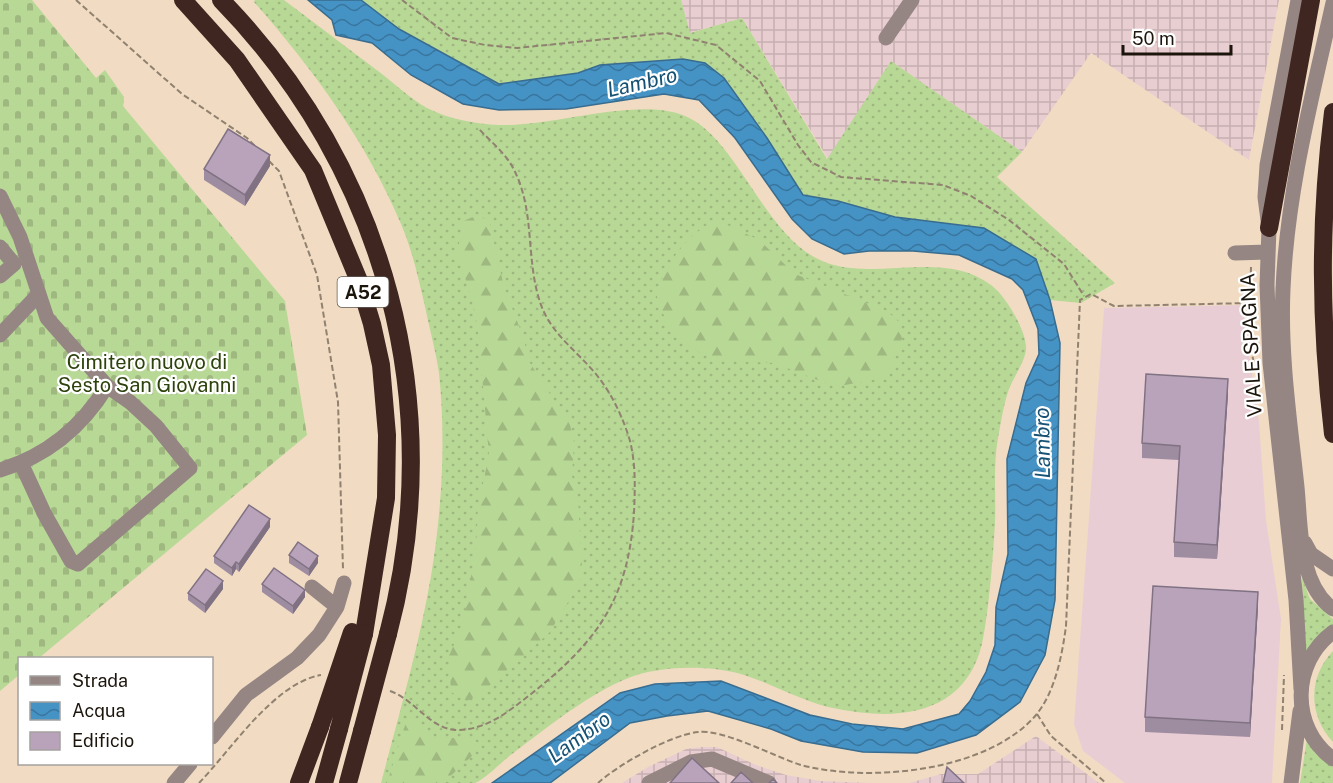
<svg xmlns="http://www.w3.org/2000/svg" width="1333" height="783" font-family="'Public Sans',sans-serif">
<defs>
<pattern id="industrial-grid" width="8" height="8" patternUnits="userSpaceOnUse" patternTransform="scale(1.5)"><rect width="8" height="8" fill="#e9ced1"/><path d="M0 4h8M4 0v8" fill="none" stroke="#c7b0b2"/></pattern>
<pattern id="grass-dots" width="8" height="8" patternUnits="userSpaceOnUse" patternTransform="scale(1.5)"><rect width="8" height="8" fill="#b8d896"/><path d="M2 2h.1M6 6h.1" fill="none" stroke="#9eb880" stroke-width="1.8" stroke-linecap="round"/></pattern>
<pattern id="forest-firs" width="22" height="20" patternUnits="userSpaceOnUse" patternTransform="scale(1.5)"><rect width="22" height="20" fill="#b8d896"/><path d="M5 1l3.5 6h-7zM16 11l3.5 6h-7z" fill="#9eb880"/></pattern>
<pattern id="cemetery-stones" width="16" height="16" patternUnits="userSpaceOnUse" patternTransform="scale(1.5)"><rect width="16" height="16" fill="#b8d896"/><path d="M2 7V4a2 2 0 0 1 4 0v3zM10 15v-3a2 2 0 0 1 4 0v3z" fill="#9eb880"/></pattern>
<pattern id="water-waves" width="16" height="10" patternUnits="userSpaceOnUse" patternTransform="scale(1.5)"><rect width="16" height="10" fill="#4592c5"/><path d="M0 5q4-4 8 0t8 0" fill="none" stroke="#39769e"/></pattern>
</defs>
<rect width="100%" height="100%" fill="#f1dcc3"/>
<path fill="#e8ced4" d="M1242 305 1259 422 1266 520 1281 619 1272 783H1125L1083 751 1074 724 1104 308Z"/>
<path fill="url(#industrial-grid)" d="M681 0H1279L1249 160 1091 53 1022 152 891 61 828 159 742 18 689 33Z
M1036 736 1099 783H909L941 774H978Z
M701 747H717L756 765 786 775 821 781 872 783H622L648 767 686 749Z"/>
<path fill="url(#grass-dots)" d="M255 0H284C317 25 349 49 382 74 396 85 411 99 427 108 448 119 476 124 499 125 554 127 637 96 685 116 736 137 763 232 818 259 869 285 941 247 991 285 1005 295 1027 331 1026 349 1025 363 1012 379 1008 392 1003 407 1001 423 998 438 993 466 996 495 995 523 993 557 989 611 982 644 965 715 898 721 838 709 804 703 774 684 741 674 712 666 677 666 648 672 604 681 548 727 512 754 501 762 487 778 475 783 464 783 397 783 381 783 399 714 419 646 431 576 442 510 446 439 439 373 436 352 430 331 426 311 419 281 413 252 401 224 366 141 313 69 254 2Z
M361 0H681L690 33 742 18 827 159 891 61 1022 152 997 177 1115 283 1081 303 1050 300 1036 259 984 228 895 217 838 201 803 195 767 138 724 78 683 59 600 65 578 73 499 84 399 29Z
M1302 577 1310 599 1333 619V626L1304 655Z
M1333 651V742C1308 715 1308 677 1333 651Z
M1307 739 1315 753 1333 767V783H1300Z"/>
<path fill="url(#forest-firs)" d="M476 216 489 220 504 287 524 339 528 360 570 425 574 442 572 476 578 500 582 567 580 583 549 633 481 693 467 701 451 692 449 656 462 626 476 549 478 507 489 455 478 329 470 292 457 255 463 221Z
M715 219 759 240 795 274 887 311 899 322 902 338 891 369 878 379 845 385 823 382 774 363 719 360 689 348 667 324 656 294C670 257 683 241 715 219Z
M408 716 418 720 432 738H465L480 743 471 757 443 783H387Z"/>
<path fill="url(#cemetery-stones)" d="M0 0H32L96 78 105 70 124 97 123 106 285 301 307 435 39 658H20L19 675 0 691Z"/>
<path fill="url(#water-waves)" stroke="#396c8e" stroke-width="1.5" d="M308 0H361L399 29 499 84 578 73 600 65 683 59 705 63 724 78 767 138 803 195 838 201 895 217 984 228 1036 259 1050 300 1060 343 1055 600 1045 655 1020 702 976 735 917 753 863 752 801 741 771 729 708 711 667 716 630 723 550 783H492L620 693 655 684 721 681 810 715 852 724 903 729 959 714 970 701 986 672 995 645 996 607 1008 554 1007 459 1026 383 1039 354 1038 329 1023 290 1012 279 959 255 913 251H869L844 254 812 239 792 219 735 138 699 100 664 94 566 109 499 110 463 104 411 75 372 43 336 35 332 20Z"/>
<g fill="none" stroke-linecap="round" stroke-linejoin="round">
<path stroke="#908170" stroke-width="2" stroke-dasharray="6 3" stroke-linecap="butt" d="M76 0 182 94 247 138 257 148
M402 0 452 38 485 45 517 48 666 33 716 45 760 81 798 145 811 162 841 177 943 185 971 196 1009 220 1064 264 1084 296
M269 161 279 171 317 275 338 402 343 569
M1251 267 1249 334 1255 372
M390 691C416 700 431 731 459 730 488 729 509 711 531 694 598 641 628 599 634 513 635 489 636 465 630 441 623 417 611 392 595 373 575 349 550 333 540 302 525 257 536 209 512 166 504 152 490 141 479 129
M1037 714 1051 736 1106 783
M1282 730 1284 675
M199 783C231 750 274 683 321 675
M598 783C618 765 670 735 698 732 724 729 775 757 801 765 869 783 987 772 1036 715 1055 692 1062 656 1066 626L1080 300 1091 294 1114 306 1250 303"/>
<path stroke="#958683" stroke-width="15" d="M1298 0 1267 165 1265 197 1269 228 1267 285 1270 363 1296 600 1301 689
M1333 3C1312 97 1287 192 1283 289 1280 355 1290 421 1297 487 1301 526 1298 584 1333 609
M886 38 912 0
M0 196 20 237 47 318 107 386 130 402 156 426 190 468 78 564 71 561 44 513 21 463
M0 247 14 264 0 276
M1235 253 1268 252
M0 335 38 295
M0 470C47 456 82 427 107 386
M1305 543 1311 554 1333 569
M337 607 344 583
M1333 632C1291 663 1290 728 1333 759
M212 737 246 695 297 658 319 635 337 607 312 587
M174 783 190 764
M649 783 691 762 712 759 769 783
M1291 783 1300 711"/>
<path stroke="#402621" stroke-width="18" d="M183 0 237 60 313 170 359 281 372 324 381 365 387 435 386 498 364 634
M221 0C386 169 449 406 388 634
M1333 112C1319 224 1320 322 1333 434
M1269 228 1311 0
M299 783 320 727
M324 783 339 729
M348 783 362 731"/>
<path stroke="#402621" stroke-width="18" d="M320 727 352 632
M339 729 364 634
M362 731 388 634"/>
</g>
<path fill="#9e8ca1" d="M270 166 245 206 204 180V169Z
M1228 394 1217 559 1174 557V542L1179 460 1142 458V443Z
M270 527 239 572 236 569 232 576 214 563V556Z
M289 555 318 563 309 576 289 563Z
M262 584 305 597 293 614 262 592Z
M223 589 205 613 188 600V593Z
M1258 607 1250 737 1145 732V717Z"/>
<path fill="#817283" d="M270 155V166L245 206V195Z
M1228 379V394L1217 559V545Z
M270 519V527L239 572V564Z
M318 556V563L309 576V569Z
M236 562V569L232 576V568Z
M223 581V589L205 613V605Z
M305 590V597L293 614V606Z
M1258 592V607L1250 737V723Z"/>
<path fill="#b8a3bb" stroke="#817283" stroke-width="1.5" d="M228 129 270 155 245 195 204 169Z
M1146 374 1228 379 1217 545 1174 542 1180 446 1142 443Z
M249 505 270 519 239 564 236 562 232 568 214 556Z
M298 542 318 556 309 569 289 555Z
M274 568 305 590 293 606 262 584Z
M206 569 223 581 205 605 188 593Z
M1153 586 1258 592 1250 723 1145 717Z
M692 758 719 783H670Z
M947 767 964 783H943Z
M741 772 753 783H731Z
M773 779 777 783H769Z"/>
<g text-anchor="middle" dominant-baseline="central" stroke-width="4.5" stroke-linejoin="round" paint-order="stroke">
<rect fill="#fff" stroke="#605b55" stroke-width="1.5" x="337.5" y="277" width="51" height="30" rx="4.5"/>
<g font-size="18" font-weight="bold" fill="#1c150c">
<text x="363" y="292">A52</text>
</g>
<g font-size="20" fill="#1c150c" stroke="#fff">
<text transform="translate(1251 345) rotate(-93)">VIALE SPAGNA</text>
</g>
<g font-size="20" fill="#2d420c" stroke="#fff">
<text x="147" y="362">Cimitero nuovo di<tspan x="147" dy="23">Sesto San Giovanni</tspan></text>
</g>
<g font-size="21" font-style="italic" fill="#175174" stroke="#fff">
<text transform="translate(642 82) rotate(-13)">Lambro</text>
<text transform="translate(1042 443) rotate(-91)">Lambro</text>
<text transform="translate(579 737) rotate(-36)">Lambro</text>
</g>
</g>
<rect x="18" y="657" width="195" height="108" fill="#ffffff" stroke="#a4a19e" stroke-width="1.5"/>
<rect x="30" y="676" width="30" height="9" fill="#958683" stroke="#a4a19e" stroke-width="1.5"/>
<text x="72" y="687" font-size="18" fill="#1c150c">Strada</text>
<rect x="30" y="702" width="30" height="18" fill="url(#water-waves)" stroke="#a4a19e" stroke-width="1.5"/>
<text x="72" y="717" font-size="18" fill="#1c150c">Acqua</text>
<rect x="30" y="732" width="30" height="18" fill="#b8a3bb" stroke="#a4a19e" stroke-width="1.5"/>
<text x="72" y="747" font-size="18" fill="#1c150c">Edificio</text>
<path d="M1123 45v9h108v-9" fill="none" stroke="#1c150c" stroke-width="3"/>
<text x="1132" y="45" font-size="18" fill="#1c150c" stroke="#ffffff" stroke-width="4.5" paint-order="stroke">50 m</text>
</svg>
